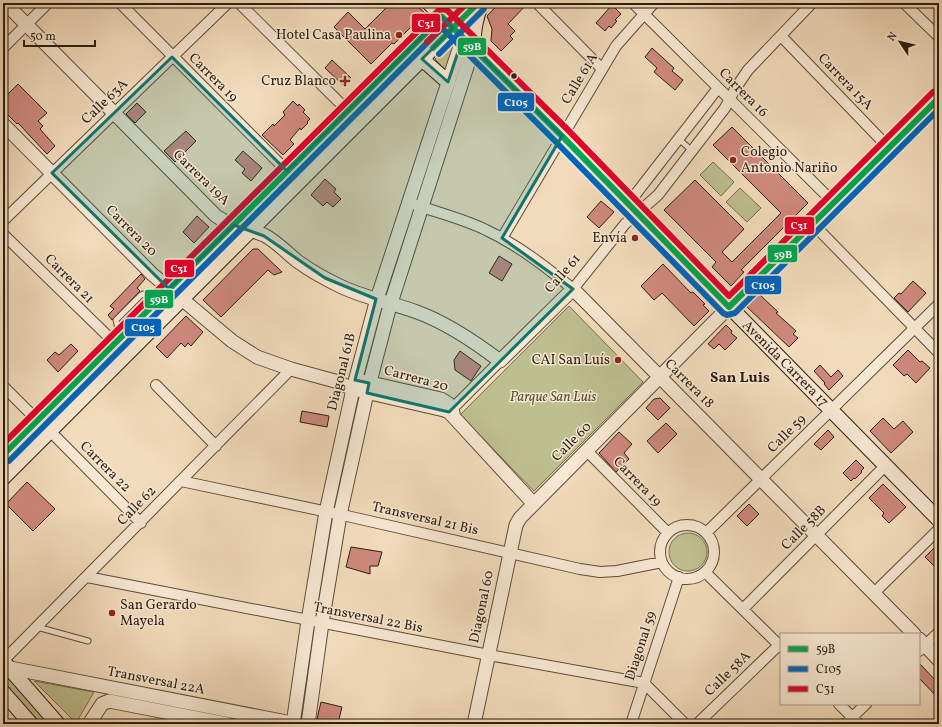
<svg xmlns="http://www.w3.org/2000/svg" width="942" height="727" font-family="Vollkorn,serif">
<rect width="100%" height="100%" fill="#f3dcbc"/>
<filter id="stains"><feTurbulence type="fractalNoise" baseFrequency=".005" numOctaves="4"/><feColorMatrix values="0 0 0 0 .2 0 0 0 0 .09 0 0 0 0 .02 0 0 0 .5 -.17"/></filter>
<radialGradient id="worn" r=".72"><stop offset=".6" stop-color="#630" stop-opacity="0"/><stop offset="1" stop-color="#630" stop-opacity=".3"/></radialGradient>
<path fill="#bebf8f" stroke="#746e4f" d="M451 44 454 46 446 71 435 59Z
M713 162 734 182 721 196 700 175Z
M740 188 761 208 747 222 726 202Z
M410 216 388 294H384Z
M569 306 643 382 534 491 460 415Z
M380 310 383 312 365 373H364Z
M357 403 358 406 336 505 334 507 332 505 354 406Z
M332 525 318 613 316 614 329 526Z
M669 552a19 19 0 1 1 38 0a19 19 0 1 1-38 0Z
M312 640 314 641 302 711 299 712Z
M3 670 49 724H37L3 684Z
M34 681 94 692 76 723Z"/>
<path fill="#cf897f" stroke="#2b1d0f" d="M391 3H414L425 13 394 44 392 43 371 64 334 27 348 12 365 29Z
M499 3H528L508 24 515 31 510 36 513 39 501 51 491 41 492 29 487 16Z
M612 5 621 14 615 20 617 21 611 28 609 26 605 31 596 23Z
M652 48 674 68 672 71 683 80 675 90 654 72 657 68 645 57Z
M332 60 351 78 344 86 325 68Z
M18 84 47 113 38 121 43 126 40 129 55 146 47 154 18 123 17 124 3 110V99Z
M293 101 298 106 299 104 305 110 303 112 310 119 307 122 308 123 301 130 300 128 290 140 294 144 283 155 262 135 273 124 274 126 285 115 283 112Z
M137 103 146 112 135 123 126 114Z
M732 127 808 203 741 270 744 272 731 286 712 267 716 262 664 210 695 180 744 229 722 252 732 262 781 213 713 145Z
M186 131 196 141 175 162 164 151Z
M243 151 262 168 251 181 242 173 245 169 235 160Z
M325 179 336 189 334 192 341 199 333 207 327 202 323 206 311 195Z
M601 201 614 212 599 228 587 217Z
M197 216 209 227 194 243 183 232Z
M253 249H258L282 272 274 275 268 270 221 317 203 300Z
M499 256 512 264 502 281 489 273Z
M663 264 691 293 693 292 705 304 703 305 709 311 694 326 662 293 654 300 641 286Z
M141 274 145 279 137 288 140 291 112 320 108 315 114 309 110 306Z
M913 281 926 293 908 312 894 298 899 293 901 294Z
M759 294 778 312 776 313 796 331 793 334 798 338 789 347 747 307Z
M186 316 203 332 191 346 188 343 185 347 181 343 167 358 156 347Z
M726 325 732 331 731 333 737 338 725 350 719 344 714 349 708 344Z
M71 344 78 351 58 372 47 360 55 352 59 355Z
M908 350 920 362 922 361 930 368 916 383 907 374 904 376 893 365Z
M460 351 481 366 471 381 455 370 454 360Z
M820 365 831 377 838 370 843 376 829 390 824 384 825 383 814 371Z
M660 398 670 408 658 420 646 408 654 399Z
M302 411 329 416 327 427 300 422Z
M883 418 894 429 903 421 913 432 891 453 870 431Z
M666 423 677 434 658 453 647 441Z
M828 430 834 437 821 450 814 444Z
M619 432 632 444 624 453 629 459 616 472 599 453Z
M856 460 864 468 861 471 862 472 855 479 854 478 851 481 843 473Z
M27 482 55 509 33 531 6 504Z
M883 484 906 507 889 523 882 516 884 513 869 498Z
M749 504 759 514 747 526 737 516Z
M939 543V571L925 557Z
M351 547 382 552 378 566H370V574L346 567Z
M919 663 939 684V699L919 678Z
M321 702 342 707 338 723 317 719Z"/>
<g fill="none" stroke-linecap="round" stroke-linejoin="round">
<defs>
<path id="service" d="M679 139 692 151
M123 335 118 329 116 320 141 295 143 294 155 302
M37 627 88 641"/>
<path id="minor" d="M120 3 287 171
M239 3 348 111
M537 3 602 69
M633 3 833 202
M904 3 939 37
M781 36 889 148
M3 48 48 3
M628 204 718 88
M416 205C439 213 464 219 486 230 518 245 546 267 573 289L625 224 658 195 725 108 735 89 748 70 812 3
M3 221 228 3
M812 223 939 353
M3 234 115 343
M502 238 616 46 654 3
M156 385 216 446
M3 386 37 420
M449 412 500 361
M50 431 141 523
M586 450 668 533
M181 481 347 516 580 569 600 572 617 571 662 562
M660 552a27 27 0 1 1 54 0a27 27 0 1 1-54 0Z
M706 533 939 304
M705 572 781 647
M87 577 489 655 644 683
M874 593 939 529
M743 609 885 466
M919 651 939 632
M3 661 291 369
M644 683 685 724
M839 704 859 724
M631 724 679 577
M697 724 779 645
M845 724 866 704"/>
<path id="tertiary" d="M5 3 216 216C230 226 248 228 264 235 276 241 287 253 297 261 311 271 327 280 342 287 366 298 392 303 417 312 447 323 475 342 500 361L573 289 914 634
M3 124 152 274 232 341 257 357 291 369 335 381 353 389 444 410 449 412 533 503
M362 381 441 399 449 404 453 413
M919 639 939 660
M10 668 297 724
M89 724 102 704 109 701 227 724
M293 724 308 621 326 512 353 389 377 299 463 37
M308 724 322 623 340 515 367 393 389 309 473 48
M474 724 516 525 520 518 812 223 939 98"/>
<path id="secondary" d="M429 3 562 136 939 520
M473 48C474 32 475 18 482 3
M422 59 448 82
M3 455 456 3
M3 478 478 3
M3 661 58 724
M3 692 31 724"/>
</defs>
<use href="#service" stroke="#5d4d3a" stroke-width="7"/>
<use href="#minor" stroke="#5d4d3a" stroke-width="12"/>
<use href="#tertiary" stroke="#5d4d3a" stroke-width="15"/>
<use href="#secondary" stroke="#2b1d0f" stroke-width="16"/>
<use href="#service" stroke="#f7e8d3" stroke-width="5"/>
<use href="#minor" stroke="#f7e8d3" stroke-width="10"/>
<use href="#tertiary" stroke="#f7e8d3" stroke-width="13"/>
<use href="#secondary" stroke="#f7e8d3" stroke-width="14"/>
<defs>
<path id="bus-1" d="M433 48 478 3
M3 455 442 17 562 136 729 307 939 98"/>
<path id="bus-2" d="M439 54 484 9
M9 461 442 28 556 142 723 313 727 315 735 313 939 109"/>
<path id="bus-3" d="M427 42 467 3
M3 444 439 10 444 9 448 11 568 130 729 296 933 92"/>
</defs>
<use href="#bus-1" stroke="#f7e8d3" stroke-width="9"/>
<use href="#bus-2" stroke="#f7e8d3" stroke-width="9"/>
<use href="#bus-3" stroke="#f7e8d3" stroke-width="9"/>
<use href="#bus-1" stroke="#00a651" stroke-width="6"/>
<use href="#bus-2" stroke="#0065bd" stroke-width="6"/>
<use href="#bus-3" stroke="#e4002b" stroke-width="6"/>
</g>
<path fill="#0f766e" fill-opacity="0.2" stroke="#0f766e" stroke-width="3" stroke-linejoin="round" d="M442 17 453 28 422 59 448 82 463 37 562 136 502 238 573 289 449 412 367 393 369 383 355 380 376 299 325 278 264 236 234 225 169 289 52 173 172 57 287 171Z"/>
<g fill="#8f2418" stroke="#f7e8d3" stroke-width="1.5">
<circle cx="399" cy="35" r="4"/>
<path d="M343 75h4v4h4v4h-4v4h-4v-4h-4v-4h4z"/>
<circle cx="733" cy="160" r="4"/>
<circle cx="635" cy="238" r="4"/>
<circle cx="618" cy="360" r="4"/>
<circle cx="112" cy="613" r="4"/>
</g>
<circle fill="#2b1d0f" stroke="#f7e8d3" stroke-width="1.5" cx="514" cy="76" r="3.5"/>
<g text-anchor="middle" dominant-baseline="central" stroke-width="3" stroke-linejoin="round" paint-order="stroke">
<g font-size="14" fill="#2b1d0f" stroke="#f7e8d3" text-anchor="end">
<text x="391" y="35">Hotel Casa Paulina</text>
<text x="336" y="81">Cruz Blanco</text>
<text x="741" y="152" text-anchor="start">Colegio<tspan x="741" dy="16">Antonio Nariño</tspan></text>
<text x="627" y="238">Envía</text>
<text x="610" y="360">CAI San Luís</text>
<text x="120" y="605" text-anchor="start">San Gerardo<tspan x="120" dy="16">Mayela</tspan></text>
</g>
<g font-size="14" fill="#2b1d0f" stroke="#f7e8d3">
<text transform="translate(213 78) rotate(45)">Carrera 19</text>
<text transform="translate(580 79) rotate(-59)">Calle 61A</text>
<text transform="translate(845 82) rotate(46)">Carrera 15A</text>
<text transform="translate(743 93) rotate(45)">Carrera 16</text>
<text transform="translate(105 102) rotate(-44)">Calle 63A</text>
<text transform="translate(201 178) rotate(44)">Carrera 19A</text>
<text transform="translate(131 231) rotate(45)">Carrera 20</text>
<text transform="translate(563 274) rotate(-49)">Calle 61</text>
<text transform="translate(69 279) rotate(45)">Carrera 21</text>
<text transform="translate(785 364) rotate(45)">Avenida Carrera 17</text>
<text transform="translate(342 372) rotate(-76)">Diagonal 61B</text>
<text transform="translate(416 379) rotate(15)">Carrera 20</text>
<text transform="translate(689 384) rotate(45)">Carrera 18</text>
<text transform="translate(787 434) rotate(-45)">Calle 59</text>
<text transform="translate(572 442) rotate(-45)">Calle 60</text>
<text transform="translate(105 467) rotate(45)">Carrera 22</text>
<text transform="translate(637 482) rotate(46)">Carrera 19</text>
<text transform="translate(137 506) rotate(-46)">Calle 62</text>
<text transform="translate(425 519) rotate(13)">Transversal 21 Bis</text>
<text transform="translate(804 528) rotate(-45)">Calle 58B</text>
<text transform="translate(482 607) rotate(-78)">Diagonal 60</text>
<text transform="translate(368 618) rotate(11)">Transversal 22 Bis</text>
<text transform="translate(641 646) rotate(-72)">Diagonal 59</text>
<text transform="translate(728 674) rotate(-44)">Calle 58A</text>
<text transform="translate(156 681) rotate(11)">Transversal 22A</text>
</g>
<g font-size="14" font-style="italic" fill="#574e35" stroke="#f7e8d3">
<text x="553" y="397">Parque San Luis</text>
</g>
<g font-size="15" font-weight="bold" fill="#2b1d0f" stroke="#f7e8d3">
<text x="740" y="378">San Luis</text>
</g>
</g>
<g stroke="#f7e8d3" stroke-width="1.5">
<rect x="411" y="13" width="30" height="20" rx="4" fill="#e4002b"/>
<rect x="457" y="37" width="30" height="19" rx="4" fill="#00a651"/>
<rect x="497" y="92" width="38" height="20" rx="4" fill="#0065bd"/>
<rect x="784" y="216" width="31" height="19" rx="4" fill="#e4002b"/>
<rect x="767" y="244" width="31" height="19" rx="4" fill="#00a651"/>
<rect x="164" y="259" width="31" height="19" rx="4" fill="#e4002b"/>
<rect x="744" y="275" width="38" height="20" rx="4" fill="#0065bd"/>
<rect x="144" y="289" width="30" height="20" rx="4" fill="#00a651"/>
<rect x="124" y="318" width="38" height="19" rx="4" fill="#0065bd"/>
</g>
<g font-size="11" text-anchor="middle" font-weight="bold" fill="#fff">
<text x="426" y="27">C31</text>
<text x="472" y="50">59B</text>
<text x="516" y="106">C105</text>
<text x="799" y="229">C31</text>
<text x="783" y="258">59B</text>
<text x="179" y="272">C31</text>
<text x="763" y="289">C105</text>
<text x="159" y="303">59B</text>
<text x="143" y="331">C105</text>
</g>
<rect width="942" height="727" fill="none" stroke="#f3dcbc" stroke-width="16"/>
<rect x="4" y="4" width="934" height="719" fill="none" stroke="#2b1d0f" stroke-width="2"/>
<rect x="8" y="8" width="926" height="711" fill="none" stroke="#2b1d0f"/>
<rect x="780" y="633" width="140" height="72" fill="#f7e8d3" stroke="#a59785"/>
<rect x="788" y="646" width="20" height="6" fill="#00a651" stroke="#a59785"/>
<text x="816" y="653" font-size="12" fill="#2b1d0f">59B</text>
<rect x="788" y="666" width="20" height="6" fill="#0065bd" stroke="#a59785"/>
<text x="816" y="673" font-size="12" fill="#2b1d0f">C105</text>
<rect x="788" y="686" width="20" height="6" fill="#e4002b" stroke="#a59785"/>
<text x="816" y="693" font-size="12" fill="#2b1d0f">C31</text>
<g transform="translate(900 42) rotate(305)" stroke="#f7e8d3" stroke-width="3" paint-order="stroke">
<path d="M0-3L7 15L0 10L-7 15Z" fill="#2b1d0f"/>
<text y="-6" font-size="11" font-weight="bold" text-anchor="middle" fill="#2b1d0f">N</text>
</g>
<path d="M24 40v6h71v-6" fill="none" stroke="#2b1d0f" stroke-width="2"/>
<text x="30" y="40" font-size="12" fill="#2b1d0f" stroke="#f7e8d3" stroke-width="3" paint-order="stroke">50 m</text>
<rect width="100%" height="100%" filter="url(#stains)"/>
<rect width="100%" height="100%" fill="url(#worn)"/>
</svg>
